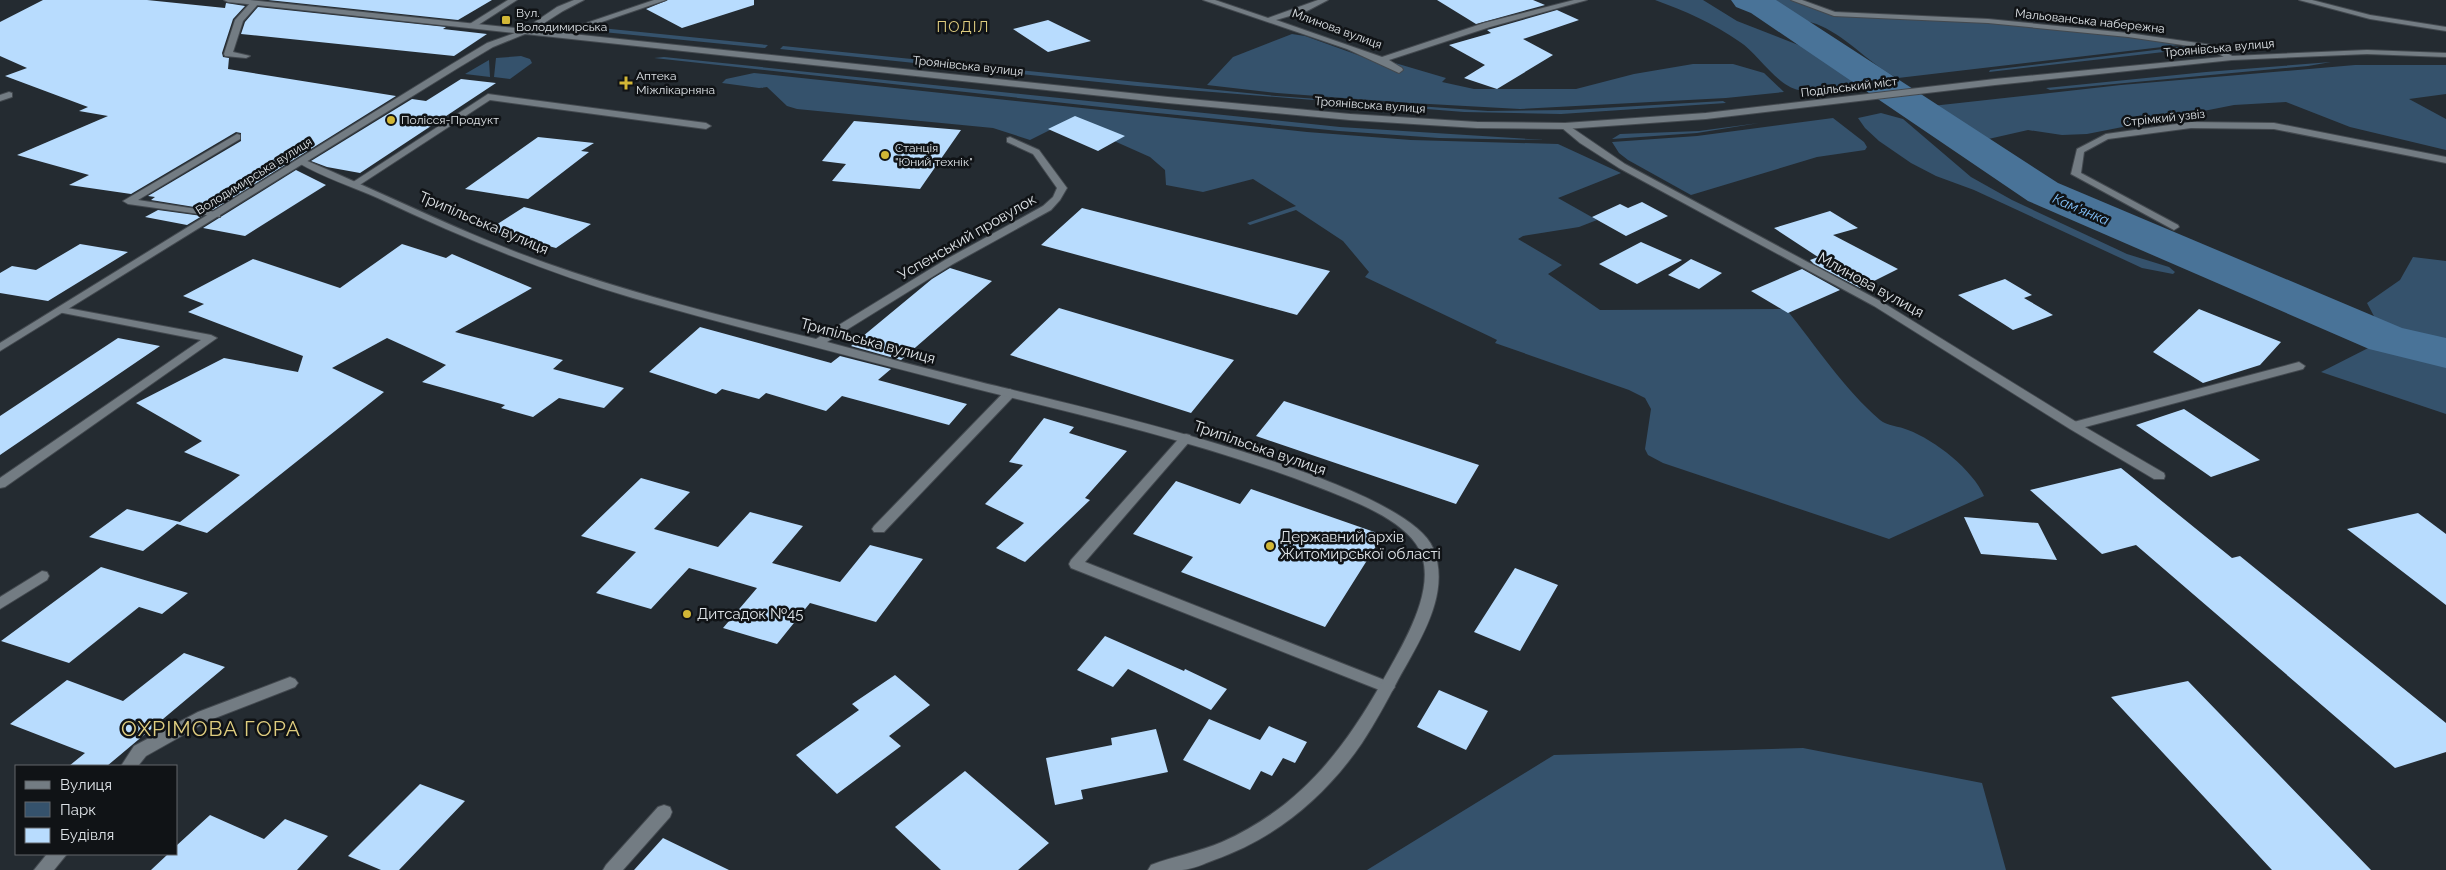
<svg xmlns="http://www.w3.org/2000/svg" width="2446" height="870" font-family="Raleway,sans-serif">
<rect width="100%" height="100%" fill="#242b31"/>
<path fill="#35526c" d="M1655 0H1703L1737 21 1801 46 1827 59 1856 83C1842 85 1810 92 1799 90 1778 87 1757 53 1740 42 1713 23 1685 11 1655 0Z
M1737 0H1796L1833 11 1904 19 2088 28 2188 44 1898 78C1870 65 1850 39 1821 26 1797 15 1754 17 1737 0Z
M591 27 768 45 765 48 593 31Z
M1292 34 1305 36 1369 59 1395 63 1446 78 1442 82 1474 89H1576L1634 74 1693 64H1733L1764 73 1784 92 1726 98 1520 109 1411 103 1277 93 1207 85 1233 57Z
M783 46 1276 96 1488 111 1569 110 1723 101 1726 103 1561 114 1464 112 1137 86 780 49Z
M2188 46 2199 48 1989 72 1990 70Z
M521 56 530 59 532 63 510 79 494 77 496 58Z
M664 57 1340 127 1545 140 1439 138 1339 131 1147 112 654 58Z
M489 60 490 77 465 74Z
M2331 62 2308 66 2050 90 2046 88 2206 72Z
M2355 65H2446V94L2409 99 2446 119V150L2350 127 2286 102 2234 105 2087 134 2062 135 2028 130 1984 140 1932 106 2121 85Z
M754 73 1307 132 1411 140 1558 144 1621 173 1558 198 1597 220 1579 227 1523 236 1518 239 1562 265 1548 274 1600 310 1786 309C1816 346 1844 389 1880 420 1887 426 1899 426 1908 430 1935 440 1973 470 1984 496L1889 539 1663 463 1648 455 1645 449 1651 409 1645 398 1629 390 1495 343 1497 340 1491 337 1365 277 1369 272 1343 241 1296 210 1250 225 1247 223 1296 206 1253 179 1203 192 1166 185 1165 170 1150 157 1076 124H1062L1030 140 993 128 797 109 787 106 767 87 759 88 722 83 726 79Z
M1881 113 1903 119 1971 177 2012 200 2127 254 2169 267 2175 272 2173 274 2142 268 1974 190 1936 176 1911 163 1879 141 1865 128 1858 118Z
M1833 118 1864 142 1867 147 1865 150 1817 157 1691 195 1628 160 1619 153 1612 142 1697 136Z
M1759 123 1697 133 1612 139 1620 134 1699 131Z
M2413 257 2446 261V414L2321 372 2386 339 2367 303 2400 280Z
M1803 748 1982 783 2006 870H1367L1554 755Z"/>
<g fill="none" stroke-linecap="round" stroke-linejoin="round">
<path fill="#497398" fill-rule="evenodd" d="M1731 0H1776L2058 183 2402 328 2446 338V368L2369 349 2028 201 1751 13 1736 7Z"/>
</g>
<path fill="#b8dcfe" d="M43 0H147L225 8 226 3 245 6 233 19 222 53 223 57 229 58 228 69 396 96 290 162 272 159 285 165 213 210 151 200 155 197 148 196 241 141V133L236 132 131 194 69 185 89 175 17 155 108 116 79 111 88 107 5 76 27 68 0 56V22Z
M268 0H492L458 20Z
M668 0H754V5L682 28 646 9Z
M1437 0H1533L1545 5 1476 24Z
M258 7 446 27 443 29 487 34 454 56 241 34 245 22Z
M1557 10 1579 20 1523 39 1553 55 1497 89 1464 78 1485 65 1449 45 1491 33 1487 30 1491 29Z
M1048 20 1091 41 1048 52 1013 29Z
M461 79 496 83 360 173 327 167 311 161 412 99 426 101Z
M1075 116 1125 136 1098 151 1048 129Z
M854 121 961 130 920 189 832 181 846 164 822 161Z
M538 137 594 143 581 151 589 152 528 199 465 189Z
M296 170 326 185 245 236 203 228Z
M1642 202 1668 216 1626 236 1592 217 1620 204 1628 208Z
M524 207 591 224 556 248 488 230Z
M1082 208 1330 271 1297 315 1041 245Z
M158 210 202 216 187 225 145 217Z
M1830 211 1858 228 1833 235 1898 269 1860 288 1814 264 1810 260 1818 257 1774 228Z
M1641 242 1682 260 1637 284 1599 264Z
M80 244 128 252 48 301 0 293V273L12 266 36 270Z
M402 244 446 258 452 254 532 288 455 332 563 360 553 369 624 388 604 408 559 398 533 417 501 408 505 405 422 382 446 365 387 338 332 368 384 392 207 533 177 524 143 551 89 537 127 509 180 522 240 475 184 452 202 441 136 403 224 358 298 372 303 356 188 312 204 304 183 296 253 259 340 288Z
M1691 259 1722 273 1699 289 1668 275Z
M950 268 992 281 901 360 851 346 932 279Z
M1802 269 1840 290 1788 313 1751 291Z
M2005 279 2032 295 2024 298 2053 315 2013 330 1958 295Z
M1059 308 1234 360 1191 413 1010 355Z
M2199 309 2281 342 2260 365 2203 383 2153 352Z
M700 327 831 363 840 356 891 369 878 380 967 404 949 425 842 396 826 411 766 393 759 399 722 389 716 394 649 372Z
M118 338 160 346 0 455V416Z
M1284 401 1479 465 1456 504 1256 436Z
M2184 409 2260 460 2211 477 2136 425Z
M1044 418 1074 427 1069 433 1127 451 1085 498 1090 500 1025 562 996 548 1024 523 985 504 1023 465 1009 462Z
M2121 468 2232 558 2240 556 2446 723V752L2395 768 2136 545 2102 554 2030 490Z
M641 478 690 492 654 529 718 547 750 512 803 526 772 563 840 582 870 545 923 559 876 622 810 603 777 644 723 628 757 588 689 568 651 609 596 593 636 552 581 536Z
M1176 481 1240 504 1251 489 1383 535 1325 627 1181 572 1193 557 1133 534Z
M2418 513 2446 534V605L2347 529Z
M1964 517 2038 523 2057 560 1981 554Z
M101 567 188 593 162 614 139 607 69 663 1 641Z
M1515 568 1558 585 1520 651 1474 632Z
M1105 636 1184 671 1185 669 1227 689 1211 710 1128 669 1113 687 1077 670Z
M184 653 225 667 107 766H69L85 753 10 724 67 680 123 701Z
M895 675 930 705 889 736 901 746 837 794 796 755 859 710 852 704Z
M2188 681 2371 870H2272L2111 697Z
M1439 690 1488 711 1466 750 1417 727Z
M1209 719 1260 740 1269 726 1307 742 1295 763 1283 758 1272 776 1261 771 1250 790 1183 760Z
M1156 729 1168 772 1081 790 1083 799 1055 805 1046 758 1112 745 1111 738Z
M965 771 1049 843 1018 870H941L895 827Z
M420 784 465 801 399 870H381L348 856Z
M210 815 264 839 285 819 328 836 297 870H151L168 854H176V846Z
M663 838 729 870H634Z"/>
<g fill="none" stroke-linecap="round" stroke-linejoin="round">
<defs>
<path id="lane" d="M574 0H584L563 11 527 34 520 32 557 7Z
M252 1 259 3 243 21 233 52 250 56 246 58 225 56 224 54 235 20Z
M9 92 12 93V97L0 101V95Z
M488 94 706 123 711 126 706 129 490 100 358 186H352L350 184Z
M237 134 240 135V139L138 200 216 212 220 213V217L128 204 123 201Z
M62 307 211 335 217 338 5 487 0 488V478L201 340 58 312 56 310Z
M2299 362 2305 366 2303 369 2074 430 2068 426 2070 423Z
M1010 389 1016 393 1014 396 884 532H874L872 529 874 526 1006 390Z
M1186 434 1190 435 1192 438 1190 441 1085 562 1392 683 1395 687 1392 691 1387 693 1382 691 1071 568 1069 564 1071 560 1182 435Z
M42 571 47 572 49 576 47 580 0 609V597Z
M290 677 295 679 298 683 295 687 210 720 146 756 138 766H121L134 746 198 712Z
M664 805 670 807 672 812 670 817 623 870H603L606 865 658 807Z
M47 854H67L54 870H34Z"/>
<path id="street" d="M508 0H517L475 27 468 25Z
M654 0H666L558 37 551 35Z
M1203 0H1215L1268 18 1318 0H1328L1307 11 1276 20 1382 57 1484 23 1574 0H1587L1490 27 1389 60 1402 68 1403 70 1399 73 1347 49Z
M1791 0H1802L1835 12 1988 19 2128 33 2212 45 2236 58 2229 60 2210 49 2128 37 1988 23 1834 16Z
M2299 0H2312L2370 15 2446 27V31L2370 19Z
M2191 122 2274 123 2446 157V163L2274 129 2191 128 2108 139 2084 152 2081 173 2178 225 2179 227 2174 230 2071 174 2077 149 2106 134Z
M1565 123 1625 164 1882 302 2078 423 2164 473 2165 476 2164 479H2154L2070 429 1874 306 1619 168 1580 143 1562 128V124Z
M1010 137 1039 150 1067 188 1060 200 1051 210 953 264 827 342C878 356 929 369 980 382 1060 402 1404 478 1433 548 1452 593 1419 642 1398 680 1387 701 1375 723 1362 743 1325 797 1276 838 1214 860 1204 864 1193 869 1182 870 1171 870 1159 870 1148 870L1151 865C1174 856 1199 852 1222 842 1298 808 1342 753 1382 682 1401 647 1443 583 1416 544 1397 516 1348 499 1318 487 1199 441 1075 414 953 383 846 355 739 328 633 298 545 272 463 238 380 199 353 187 322 177 297 162L302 159 305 160C386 194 464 234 546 263 634 294 725 317 816 339L945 260 1043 206 1053 197 1057 188 1033 154 1007 142V138Z"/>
<path id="secondary" d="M224 0H250L1168 97 1350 114 1477 122 1565 123 1706 113 1995 79 2232 56 2367 50 2446 53V57L2367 54 2232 60 1995 85 1706 119 1565 129 1477 128 1350 120 1168 103 525 34 493 47 458 68 0 351V343L452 64 487 43 515 33 228 2Z"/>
</defs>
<use href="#lane" stroke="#43494f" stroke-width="2"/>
<use href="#street" stroke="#43494f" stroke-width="2"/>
<use href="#secondary" stroke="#43494f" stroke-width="2"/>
<use href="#lane" fill="#737c83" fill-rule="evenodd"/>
<use href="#street" fill="#737c83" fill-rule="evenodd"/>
<use href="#secondary" fill="#737c83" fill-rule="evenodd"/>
</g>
<g fill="#d2b736" stroke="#101316" stroke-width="2">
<rect x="501" y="15" width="10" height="10" rx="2.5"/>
<path d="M623.5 75.5h5v5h5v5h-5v5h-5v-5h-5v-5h5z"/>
<circle cx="391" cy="120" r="5"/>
<circle cx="885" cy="155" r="5"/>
<circle cx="1270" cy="546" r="5"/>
<circle cx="687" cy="614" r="5"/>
</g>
<g text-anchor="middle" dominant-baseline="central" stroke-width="5" stroke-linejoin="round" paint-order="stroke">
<g font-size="12" fill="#dee3e7" stroke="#101316" text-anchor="start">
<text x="516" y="13">Вул.<tspan x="516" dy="14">Володимирська</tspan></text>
<text x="636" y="76">Аптека<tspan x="636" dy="14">Міжлікарняна</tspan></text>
<text x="401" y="120">Полісся-Продукт</text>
<text x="895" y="148">Станція<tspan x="895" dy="14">"Юний технік"</tspan></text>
</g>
<g font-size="12" fill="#dee3e7" stroke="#101316">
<text transform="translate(2090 21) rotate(6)">Мальованська набережна</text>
<text transform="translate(1337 29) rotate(20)">Млинова вулиця</text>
<text transform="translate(2219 48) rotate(-5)">Троянівська вулиця</text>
<text transform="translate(968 66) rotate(6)">Троянівська вулиця</text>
<text transform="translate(1849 87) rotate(-7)">Подільський міст</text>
<text transform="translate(1370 105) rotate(4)">Троянівська вулиця</text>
<text transform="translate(2164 118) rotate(-6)">Стрімкий узвіз</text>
<text transform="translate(254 176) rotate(-32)">Володимирська вулиця</text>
</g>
<g font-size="14" font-style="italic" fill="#85c4fe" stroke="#101316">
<text transform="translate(2081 209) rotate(23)">Кам'янка</text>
</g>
<g font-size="15" letter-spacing="1" fill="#dfcd7f" stroke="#101316">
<text x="963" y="27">ПОДІЛ</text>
</g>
<g font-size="15" fill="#dee3e7" stroke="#101316">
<text transform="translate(484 223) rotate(23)">Трипільська вулиця</text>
<text transform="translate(967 237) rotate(-30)">Успенський провулок</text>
<text transform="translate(1871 285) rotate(29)">Млинова вулиця</text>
<text transform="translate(868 341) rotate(15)">Трипільська вулиця</text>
<text transform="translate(1260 448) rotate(19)">Трипільська вулиця</text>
</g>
<g font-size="15" fill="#dee3e7" stroke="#101316" text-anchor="start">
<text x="1280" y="537">Державний архів<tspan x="1280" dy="17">Житомирської області</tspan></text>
<text x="697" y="614">Дитсадок №45</text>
</g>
<g font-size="21" letter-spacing="1" fill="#dfcd7f" stroke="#101316">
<text x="211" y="728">ОХРІМОВА ГОРА</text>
</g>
</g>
<rect x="15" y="765" width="162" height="90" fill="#101316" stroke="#62666a"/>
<rect x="25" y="781" width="25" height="8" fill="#737c83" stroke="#62666a"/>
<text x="60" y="790" font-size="15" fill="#dee3e7">Вулиця</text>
<rect x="25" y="802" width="25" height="15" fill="#35526c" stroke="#62666a"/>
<text x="60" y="815" font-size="15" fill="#dee3e7">Парк</text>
<rect x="25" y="828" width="25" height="15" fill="#b8dcfe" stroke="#62666a"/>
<text x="60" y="840" font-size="15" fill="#dee3e7">Будівля</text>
</svg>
